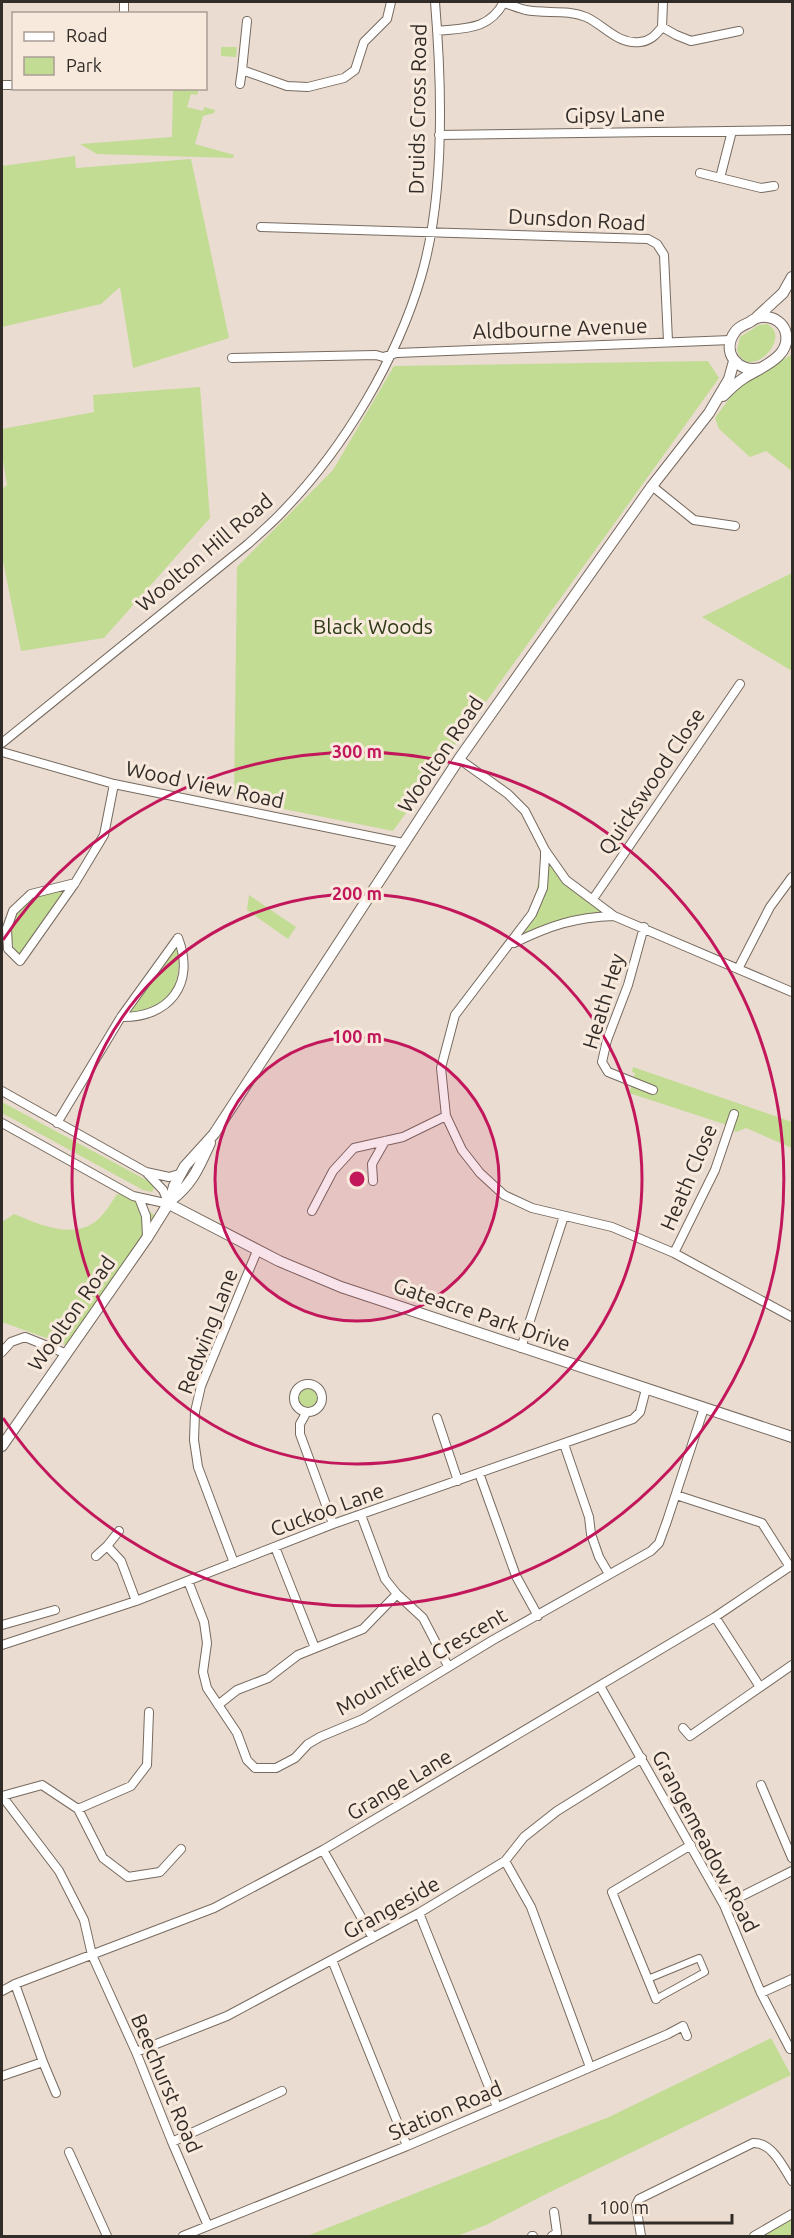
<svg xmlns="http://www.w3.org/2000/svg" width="794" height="2238" font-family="Ubuntu,sans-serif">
<rect width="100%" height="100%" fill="#eadcd0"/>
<path fill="#c2dc94" d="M221 47H237L236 57 221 56Z
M173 89H199L197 95 191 94 187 107 203 111 204 107 215 110 214 113 203 116 195 144 234 155 233 158 97 154 80 144 172 137Z
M75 156 76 168 191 159 229 338 133 368 120 287 101 304 2 327V166Z
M767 324C794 337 748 384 737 350L740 337 759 325Z
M791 355 792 357V471L766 451 750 457 719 429 715 418 737 388Z
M708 361 719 378 393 831 234 799 237 567 333 470 394 366Z
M200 387 210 518 104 638 21 651 2 556V489L7 485 2 454V429L94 412 93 395Z
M792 573V671L702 617Z
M543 858 610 916 559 923 514 943 535 898Z
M69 887 19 957C5 937 11 910 32 896 41 890 58 890 69 887Z
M249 895 296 927 288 939 247 910Z
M177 944C183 988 171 1006 126 1014Z
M633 1067 792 1122V1151V1148L746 1128 736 1132 724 1124 629 1093 635 1073 632 1072Z
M2 1102 150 1182 154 1188 152 1192 143 1190 2 1113Z
M117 1194 133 1196 155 1216 71 1347 2 1322V1222L14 1214C39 1224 72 1240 96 1221 104 1215 111 1203 117 1194Z
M298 1398a10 10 0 1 1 20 0a10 10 0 1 1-20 0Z
M771 2038 791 2075 546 2194 486 2225 457 2236H307L609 2117Z
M792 2219V2236H762Z"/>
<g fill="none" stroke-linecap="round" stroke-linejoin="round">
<defs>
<path id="pedestrian" d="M648 1979 699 1958 705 1972 656 1999"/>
<path id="minor" d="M124 2V14
M504 3C511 5 518 8 526 10 545 14 567 9 586 17 604 25 618 45 640 42 650 41 656 35 662 27L676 35 691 41 739 31
M247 21 242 70 287 86 308 87 344 78 355 70 364 42 387 19 391 2
M662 27 663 2
M437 31C466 28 489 30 504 2
M240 84 242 70
M2 85H14
M439 135 792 130
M700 173 761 188 774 186
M720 178 732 131
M261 227 648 239 657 244 664 255 668 341
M232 358 376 355 383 357 397 353 731 340
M652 486 694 520 735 526
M2 743 248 544C260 533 273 522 284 510 344 448 397 359 421 277 445 196 442 86 435 2
M2 752 114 784 403 843
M459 759 508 794 525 811 545 850V857L543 888 532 914 455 1015 441 1068 446 1116 462 1150 480 1173 504 1195 532 1208 612 1227 674 1253 792 1317
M545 850 566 880 614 916 792 992
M75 883 31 894 13 911 7 928 8 949 20 961 75 883 104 835 114 784
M593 899 740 684
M644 927 628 985 607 1040 602 1062 608 1072 653 1090
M514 943C549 926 575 917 614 916
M738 969 770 907 792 877
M121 1017C169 1018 196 984 178 938
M2 1091 146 1172 163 1190 169 1204 133 1196 2 1123
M57 1123 121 1017 178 938
M146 1172 169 1177 179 1174
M373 1181 372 1164 385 1141
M139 1198 146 1216 147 1237
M312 1211 333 1171 354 1148 403 1137 446 1116
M674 1253 715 1170 734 1114
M521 1348 564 1216
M2 1352 11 1342 25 1337 67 1354
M294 1398a14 14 0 1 1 28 0a14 14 0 1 1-28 0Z
M305 1412V1415L300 1424V1434L333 1524
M437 1418 458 1481
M564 1444 589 1517 591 1534 599 1557 609 1574
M479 1473 516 1576 538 1616
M676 1495 762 1523 790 1567
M361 1515 385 1579 397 1594 423 1618 448 1666
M107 1546 121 1561 136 1601
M275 1547 315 1648
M96 1556 107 1546 119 1531
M234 1563 198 1467 194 1440 195 1412 201 1386 257 1251
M188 1581 204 1622 207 1643 203 1672 207 1688 237 1733 247 1760 255 1768H276L295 1758 308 1744 320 1737 363 1719 493 1640 651 1551 659 1543 667 1521 704 1408
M715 1617 760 1687
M2 1625 55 1610
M2 1645 136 1601 333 1524 633 1419 640 1412 646 1389
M600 1686 724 1905 761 1993 790 2049
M218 1705 237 1690 268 1678 298 1655 363 1629 397 1594
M683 1728 690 1736 792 1665
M761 1785 792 1858
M2 1796 59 1871 84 1920 92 1955 136 2052 172 2142 208 2226
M2 1796 42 1785 78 1809 103 1858 128 1877 160 1872 181 1849
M78 1809 131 1786 147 1765 149 1712
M323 1850 373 1938
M505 1861 531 1907 590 2067
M724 1905 792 1871
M419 1913 497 2107
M332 1960 407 2146
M15 1984 43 2062 56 2093
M2 1991 15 1984 214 1908 323 1850 715 1617 792 1565
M761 1993 792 1979
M656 1999 612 1892 691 1845
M136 2052 227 2016 419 1913 505 1861 524 1837 557 1811 642 1758
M2 2076 43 2062
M172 2142 282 2091
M69 2152 107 2236
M183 2236 407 2146 668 2034 683 2026 687 2036
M532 2236H533
M552 2236 557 2233 554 2212
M641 2236 636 2205 639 2199 753 2143C772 2142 783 2167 792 2181
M754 2236 792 2214"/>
<path id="tertiary" d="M757 317 783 293 792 277
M723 396C730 389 736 383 744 378 761 367 794 356 785 330 782 323 775 318 767 317 760 316 755 318 750 322 744 325 738 327 735 332 720 352 739 374 760 368
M170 1201C192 1185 199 1167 210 1143
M169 1204 279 1261 341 1287 792 1437
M2 1446 147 1238 170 1201 174 1186 185 1166 214 1134 459 759 652 486 709 413 729 379 734 361"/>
</defs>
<use href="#pedestrian" stroke="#776a5f" stroke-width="8"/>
<use href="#minor" stroke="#776a5f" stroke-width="10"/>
<use href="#tertiary" stroke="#776a5f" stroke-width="12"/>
<use href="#pedestrian" stroke="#fff" stroke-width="6"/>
<use href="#minor" stroke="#fff" stroke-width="8"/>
<use href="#tertiary" stroke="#fff" stroke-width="10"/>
</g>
<circle cx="357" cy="1179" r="142" fill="#c2185b" fill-opacity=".12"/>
<g fill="none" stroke="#c2185b" stroke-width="3">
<circle cx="357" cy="1179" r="142"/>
<circle cx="357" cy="1179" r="285"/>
<path d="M3 940A427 427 0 1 1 3 1418"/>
</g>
<g text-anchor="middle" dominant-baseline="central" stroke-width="6" stroke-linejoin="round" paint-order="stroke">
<g font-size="21" fill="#322c28" stroke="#f8e9dd">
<text transform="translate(417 109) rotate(-89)">Druids Cross Road</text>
<text transform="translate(615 114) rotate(-1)">Gipsy Lane</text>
<text transform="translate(577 219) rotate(3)">Dunsdon Road</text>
<text transform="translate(560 328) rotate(-2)">Aldbourne Avenue</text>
<text transform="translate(204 552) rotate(-40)">Woolton Hill Road</text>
<text transform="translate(440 754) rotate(-56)">Woolton Road</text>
<text transform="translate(651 781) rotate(-56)">Quickswood Close</text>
<text transform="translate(205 784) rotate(12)">Wood View Road</text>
<text transform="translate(603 1001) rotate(-73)">Heath Hey</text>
<text transform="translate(688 1177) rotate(-67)">Heath Close</text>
<text transform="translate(71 1313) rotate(-55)">Woolton Road</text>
<text transform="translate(482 1314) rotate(19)">Gateacre Park Drive</text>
<text transform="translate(207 1331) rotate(-69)">Redwing Lane</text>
<text transform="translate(327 1509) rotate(-20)">Cuckoo Lane</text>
<text transform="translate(421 1661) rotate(-30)">Mountfield Crescent</text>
<text transform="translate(399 1784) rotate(-31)">Grange Lane</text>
<text transform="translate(706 1841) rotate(62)">Grangemeadow Road</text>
<text transform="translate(391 1907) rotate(-29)">Grangeside</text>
<text transform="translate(167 2083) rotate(67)">Beechurst Road</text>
<text transform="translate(445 2110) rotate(-23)">Station Road</text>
</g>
<g font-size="21" fill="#2e3a15" stroke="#f8e9dd">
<text x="373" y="626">Black Woods</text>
</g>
</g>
<circle cx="357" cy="1179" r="9" fill="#c2185b" stroke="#f8e9dd" stroke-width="3"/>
<g font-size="18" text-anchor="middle" font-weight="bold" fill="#c2185b" stroke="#f8e9dd" stroke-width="6" stroke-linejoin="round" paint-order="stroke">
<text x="357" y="758">300 m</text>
<text x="357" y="900">200 m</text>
<text x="357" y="1043">100 m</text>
</g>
<rect width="794" height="2238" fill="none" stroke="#322c28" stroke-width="6"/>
<rect x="12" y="12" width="195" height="78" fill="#f8e9dd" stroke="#a99d95" stroke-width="1.5"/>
<rect x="24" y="32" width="30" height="9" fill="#ffffff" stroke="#a99d95" stroke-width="1.5"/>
<text x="66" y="42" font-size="18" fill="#322c28">Road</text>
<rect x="24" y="57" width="30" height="18" fill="#c2dc94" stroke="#a99d95" stroke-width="1.5"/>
<text x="66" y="72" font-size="18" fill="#322c28">Park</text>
<path d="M590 2214v9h142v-9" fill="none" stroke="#322c28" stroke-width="3"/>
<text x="599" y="2214" font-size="18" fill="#322c28" stroke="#f8e9dd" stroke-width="4.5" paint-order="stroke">100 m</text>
</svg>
